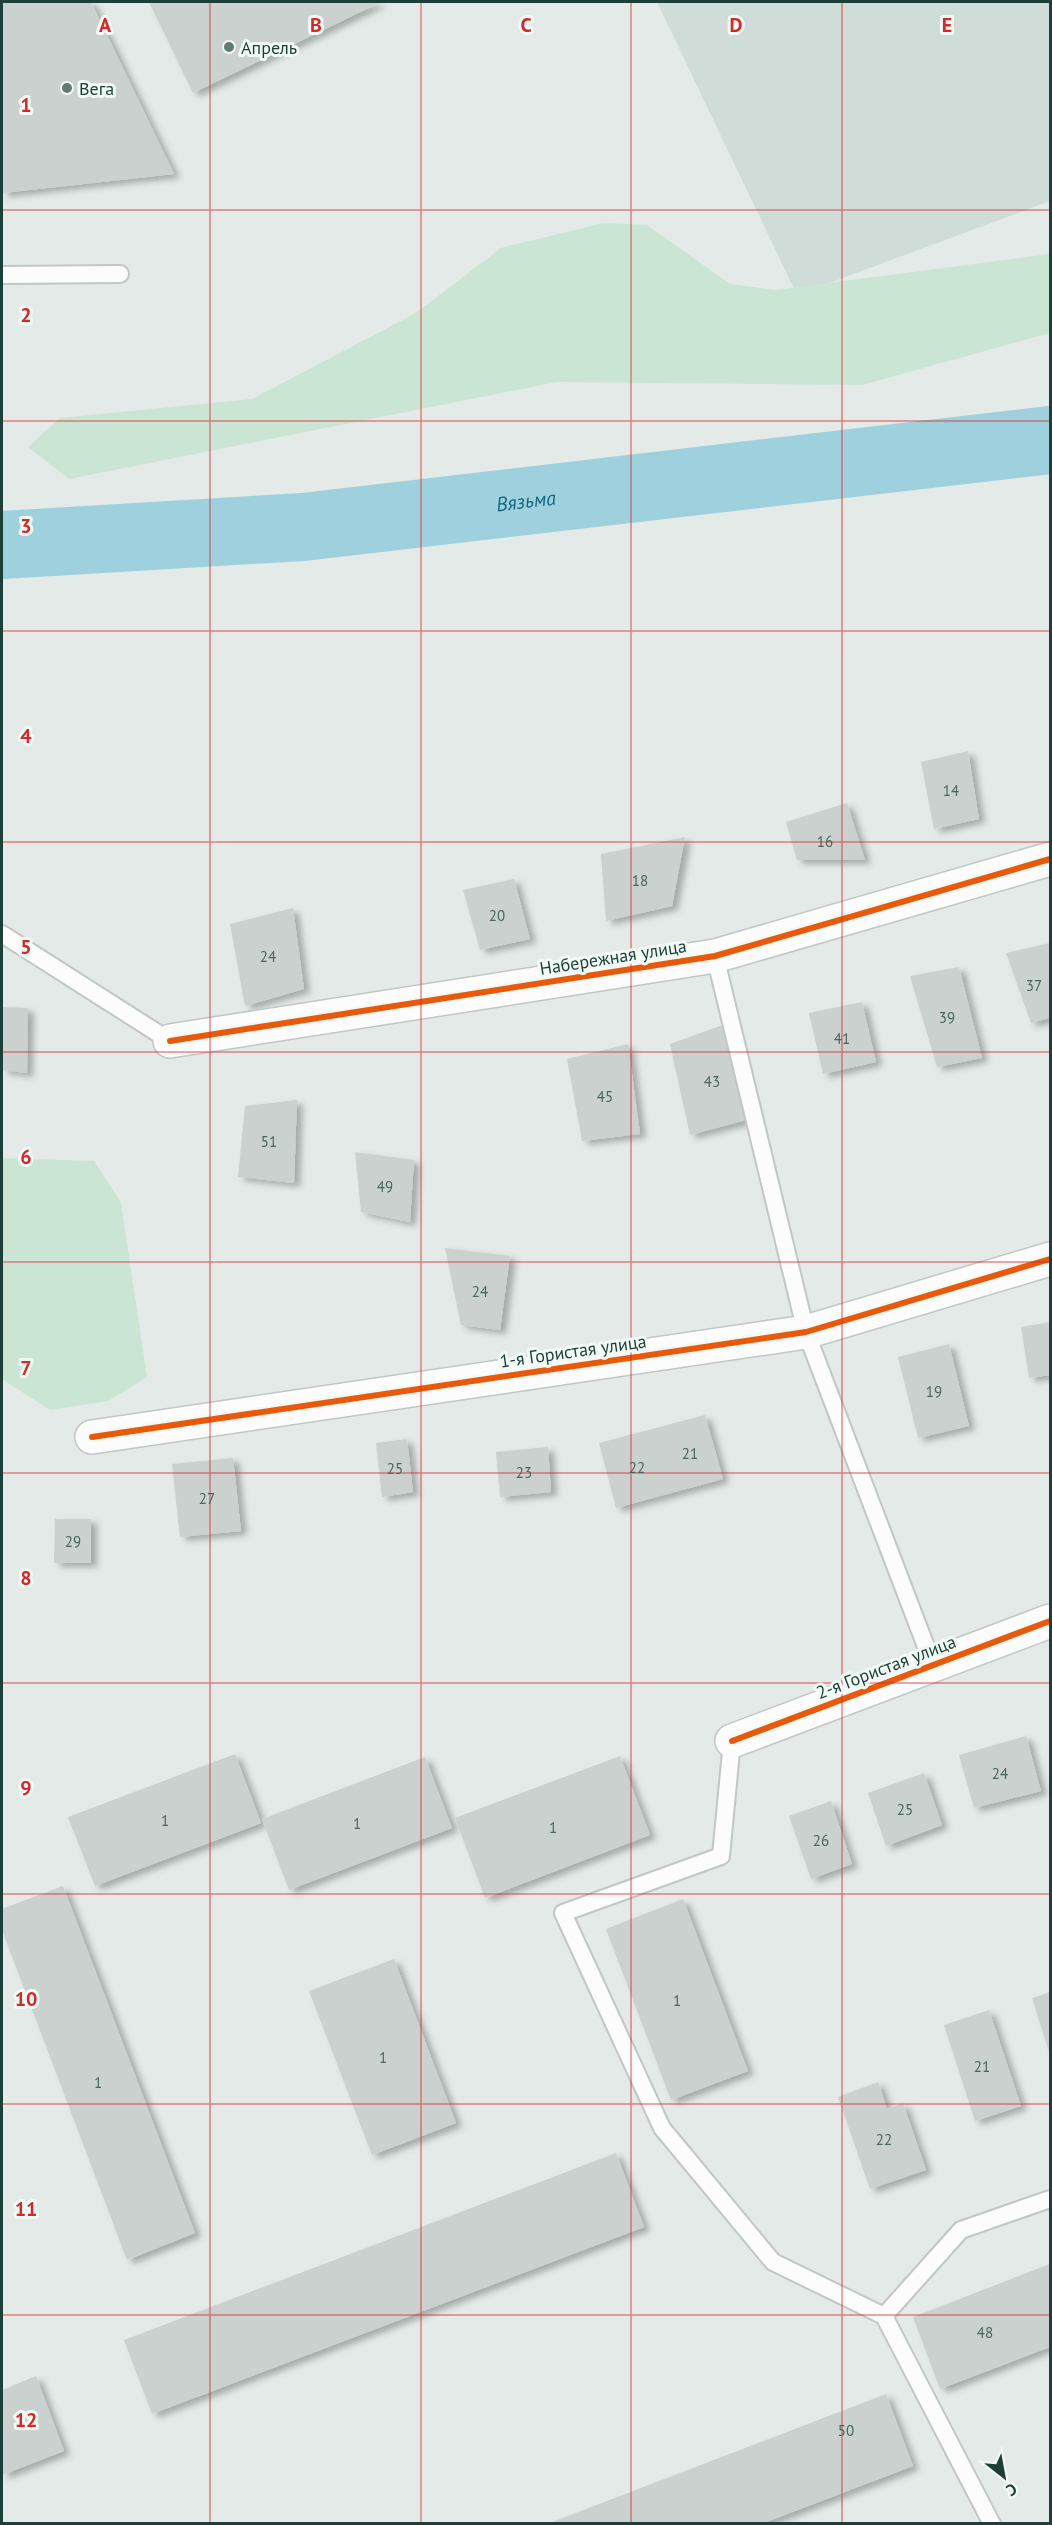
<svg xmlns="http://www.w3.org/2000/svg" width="1052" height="2525" font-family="'PT Sans',sans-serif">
<defs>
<filter id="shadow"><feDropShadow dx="6" dy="4" stdDeviation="3" flood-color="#0004"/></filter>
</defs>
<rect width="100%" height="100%" fill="#e3eae7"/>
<path fill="#d0dcd7" d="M657 2H1050V201L797 295Z"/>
<path fill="#cae5d4" d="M603 223 647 225 730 284 775 290 1050 254V333L862 385 557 382 69 479 28 447 60 418 252 399 416 313 501 248Z
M2 1158 94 1161 121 1203 147 1377 108 1401 50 1410 2 1379Z"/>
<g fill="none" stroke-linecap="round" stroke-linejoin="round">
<path stroke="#9ed1dd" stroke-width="68" id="s1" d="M2 545 303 527 1050 440"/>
</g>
<path fill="#cad1ce" filter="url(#shadow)" d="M2 2H91L174 174 2 193Z
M149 2H381L193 93Z
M968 751 979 819 934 829 921 762Z
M847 803 865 860H797L786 822Z
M685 837 672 906 606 921 601 854Z
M514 879 530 939 480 950 463 890Z
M293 908 304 989 245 1006 230 924Z
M1050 943V1018L1031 1023 1006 953Z
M959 967 982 1058 937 1067 910 976Z
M862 1002 876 1062 823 1074 809 1013Z
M2 1007 28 1008 27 1073 2 1070Z
M731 1022 754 1118 690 1135 670 1044Z
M628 1044 640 1134 582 1141 567 1059Z
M297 1100 294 1183 238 1177 245 1106Z
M355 1152 414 1160 410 1222 361 1212Z
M445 1248 510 1256 500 1330 461 1325Z
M1050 1322V1375L1029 1378 1021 1327Z
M949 1344 969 1426 918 1438 898 1357Z
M705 1415 723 1479 616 1508 599 1443Z
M407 1439 413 1492 382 1497 376 1443Z
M548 1447 551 1492 500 1497 496 1452Z
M233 1458 241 1531 180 1537 172 1464Z
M55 1519H91V1563H54Z
M1026 1736 1041 1791 974 1808 959 1755Z
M235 1754 261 1823 95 1886 68 1817Z
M620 1756 650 1835 485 1898 455 1818Z
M425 1757 452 1828 289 1890 262 1819Z
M924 1773 942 1825 886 1846 868 1793Z
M831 1801 852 1864 811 1879 789 1816Z
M63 1886 195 2233 127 2260 2 1930V1909Z
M683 1899 748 2071 671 2100 606 1929Z
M394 1959 456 2123 372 2155 309 1991Z
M1050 1992V2055L1032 1998Z
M989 2010 1021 2106 975 2121 944 2025Z
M878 2082 887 2109 903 2103 926 2170 870 2189 838 2097Z
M616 2153 644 2227 152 2414 124 2340Z
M1050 2264V2347L940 2389 913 2317Z
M36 2376 64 2451 2 2475V2390Z
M886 2394 913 2466 761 2524H547Z"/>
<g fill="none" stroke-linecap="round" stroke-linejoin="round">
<defs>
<path id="service" d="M2 275 120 274
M2 934 170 1041
M715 956 806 1332 933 1665
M732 1741 721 1856 563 1913 662 2128 773 2262 884 2316 992 2524
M884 2316 961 2230 1050 2199"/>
<path id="minor" d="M170 1041 715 956 1050 859
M92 1437 806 1332 1050 1259
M732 1741 1050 1621"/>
</defs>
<use href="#service" stroke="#c0c7c4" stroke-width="20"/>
<use href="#minor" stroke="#c0c7c4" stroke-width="36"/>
<use href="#service" stroke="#fbfcfb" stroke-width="16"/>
<use href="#minor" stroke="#fbfcfb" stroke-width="33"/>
<defs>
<path id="cycleway" d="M170 1041 715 956 1050 859
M92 1437 806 1332 1050 1259
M732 1741 1050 1621"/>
</defs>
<use href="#cycleway" stroke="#f1f9f5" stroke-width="10"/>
<use href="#cycleway" stroke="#e8590c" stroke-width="6"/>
</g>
<path fill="none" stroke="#d62828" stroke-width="1.5" stroke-opacity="0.55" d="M210 2V2524M421 2V2524M631 2V2524M842 2V2524M2 210H1050M2 421H1050M2 631H1050M2 842H1050M2 1052H1050M2 1262H1050M2 1473H1050M2 1683H1050M2 1894H1050M2 2104H1050M2 2315H1050"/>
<g fill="#637b75" stroke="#f1f9f5" stroke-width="2">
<circle cx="229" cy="47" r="6"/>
<circle cx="67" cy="88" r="6"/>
</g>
<g text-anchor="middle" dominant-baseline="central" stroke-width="6" stroke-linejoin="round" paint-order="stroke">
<g font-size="15" fill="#4a645e">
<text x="951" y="790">14</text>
<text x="825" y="841">16</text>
<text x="640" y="880">18</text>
<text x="497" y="915">20</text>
<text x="268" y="956">24</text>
<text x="1034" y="985">37</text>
<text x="947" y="1017">39</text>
<text x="842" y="1038">41</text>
<text x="712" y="1081">43</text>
<text x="605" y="1096">45</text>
<text x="269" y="1141">51</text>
<text x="385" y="1186">49</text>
<text x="480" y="1291">24</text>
<text x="934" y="1391">19</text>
<text x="690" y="1453">21</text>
<text x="637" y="1467">22</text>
<text x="395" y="1468">25</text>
<text x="524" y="1472">23</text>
<text x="207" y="1498">27</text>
<text x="73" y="1541">29</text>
<text x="1000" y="1773">24</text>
<text x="905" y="1809">25</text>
<text x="165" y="1820">1</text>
<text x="357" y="1823">1</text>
<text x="553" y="1827">1</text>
<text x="821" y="1840">26</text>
<text x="677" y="2000">1</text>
<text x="383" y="2057">1</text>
<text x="982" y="2066">21</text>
<text x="98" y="2082">1</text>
<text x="884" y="2139">22</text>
<text x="985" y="2332">48</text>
<text x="846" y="2430">50</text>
</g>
<g font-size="18" fill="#1e3f38" stroke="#f1f9f5" text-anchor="start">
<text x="241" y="47">Апрель</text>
<text x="79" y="88">Вега</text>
</g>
<g font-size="18" fill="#1e3f38" stroke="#f1f9f5">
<text transform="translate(613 957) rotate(-9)">Набережная улица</text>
<text transform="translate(573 1351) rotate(-8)">1-я Гористая улица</text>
<text transform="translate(886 1667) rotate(-21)">2-я Гористая улица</text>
</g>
<g font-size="20" font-style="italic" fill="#116982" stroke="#f1f9f5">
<text stroke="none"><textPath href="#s1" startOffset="526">Вязьма</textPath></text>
</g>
</g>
<g font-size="20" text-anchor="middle" font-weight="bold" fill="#d62828" stroke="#f1f9f5" stroke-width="6" stroke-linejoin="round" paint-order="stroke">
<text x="105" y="32">A</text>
<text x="316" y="32">B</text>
<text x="526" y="32">C</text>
<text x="736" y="32">D</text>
<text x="947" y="32">E</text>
<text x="26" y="112">1</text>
<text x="26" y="322">2</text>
<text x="26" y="533">3</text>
<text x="26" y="743">4</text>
<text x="26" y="954">5</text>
<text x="26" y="1164">6</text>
<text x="26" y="1375">7</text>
<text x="26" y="1585">8</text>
<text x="26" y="1795">9</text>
<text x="26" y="2006">10</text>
<text x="26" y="2216">11</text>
<text x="26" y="2427">12</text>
</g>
<rect width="1052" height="2525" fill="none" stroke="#1e3f38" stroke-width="6"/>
<g transform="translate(1004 2477) rotate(149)" stroke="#f1f9f5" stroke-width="4.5" paint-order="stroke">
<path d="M0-4.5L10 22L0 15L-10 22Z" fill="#1e3f38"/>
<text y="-9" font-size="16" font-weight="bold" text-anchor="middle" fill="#1e3f38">С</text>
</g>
</svg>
